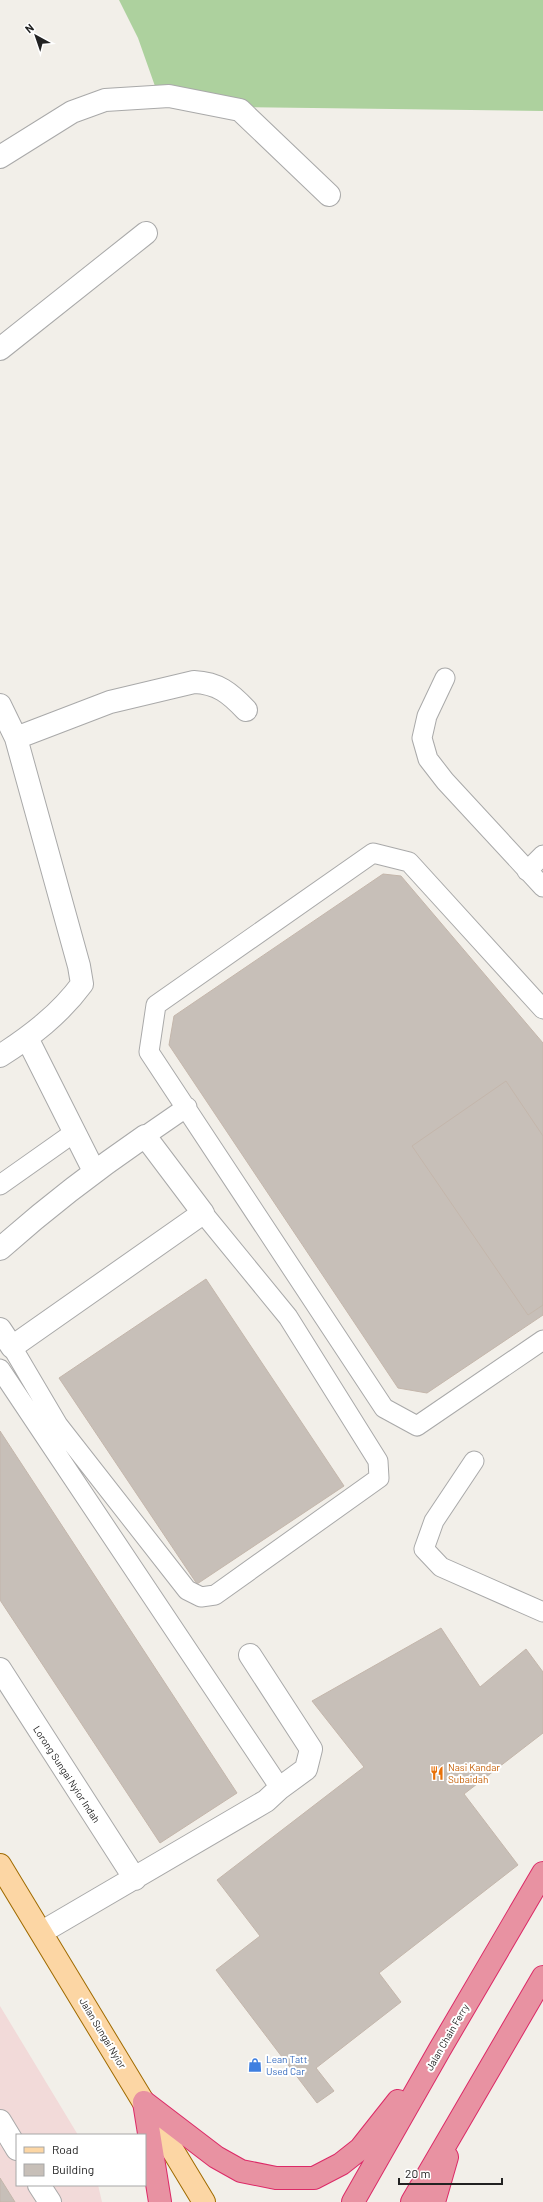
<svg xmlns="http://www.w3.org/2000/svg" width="543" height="2202" font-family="Barlow,sans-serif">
<rect width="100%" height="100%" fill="#f2efe9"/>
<path fill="#f2dad9" d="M0 2006 78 2135H17V2185H98L102 2202H0Z"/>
<path fill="#add19e" d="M119 0H543V111L162 106 138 38Z"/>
<path fill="#c7bfb8" stroke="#c4b6ab" d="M383 874 401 876 543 1043V1315L427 1393 398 1388 169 1045 174 1016Z
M506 1081 543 1136V1305L528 1315 412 1146Z
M206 1279 344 1486 197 1584 59 1378Z
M0 1431 237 1793 160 1843 0 1600Z
M441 1628 480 1687 526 1649 543 1672V1733L464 1794 518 1865 379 1973 401 2002 316 2068 334 2091 317 2103 216 1970 260 1936 217 1880 364 1767 312 1701Z
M0 2178 15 2202H0Z"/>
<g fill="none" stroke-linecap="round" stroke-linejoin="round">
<defs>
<path id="lane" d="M445 678 427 716 422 738 428 759 445 781 543 887
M527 871 543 855
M543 1009 409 862 373 853 156 1005 149 1052 384 1408 417 1426 543 1340
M145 1136 187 1107
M0 1185 75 1132
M12 1347 58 1425 187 1590 201 1597 215 1595 379 1478 378 1461 288 1317 203 1213
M0 1369 280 1788
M474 1461 434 1521 424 1549 441 1567 543 1612"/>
<path id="street" d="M0 157 72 112 105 100 169 96 240 110 329 195
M0 349 146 233
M0 705 16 738 79 966 82 984C60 1014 31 1036 0 1056
M16 738 110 702 194 682C218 683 230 693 246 710
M27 1038 94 1171
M0 1249C46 1208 94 1171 145 1136L203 1213 12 1347 0 1329
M0 1669 135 1879
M42 1932 266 1801 280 1788 306 1769 311 1749 250 1655
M0 2121 17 2149
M39 2185 50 2202"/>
<path id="primary" d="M0 1865 204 2202"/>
<path id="highway" d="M144 2102 216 2157 241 2171 276 2178H314L341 2164 360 2149 398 2101
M144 2102 160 2202
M353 2202 440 2049 543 1873
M412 2202 543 1977
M434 2202 447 2157"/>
</defs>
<use href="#lane" stroke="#a9a9a9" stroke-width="21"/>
<use href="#street" stroke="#a9a9a9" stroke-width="24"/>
<use href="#primary" stroke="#a06b00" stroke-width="24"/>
<use href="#highway" stroke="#dc2a67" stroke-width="24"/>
<use href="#lane" stroke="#fff" stroke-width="19"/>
<use href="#street" stroke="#fff" stroke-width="22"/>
<use href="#primary" stroke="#fcd6a4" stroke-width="22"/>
<use href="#highway" stroke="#e892a2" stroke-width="22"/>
</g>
<defs>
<symbol id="restaurant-bare" viewBox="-9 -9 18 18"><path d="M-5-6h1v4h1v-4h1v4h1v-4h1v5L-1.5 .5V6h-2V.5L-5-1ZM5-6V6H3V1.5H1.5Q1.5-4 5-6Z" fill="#e8710a" stroke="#fff" stroke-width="2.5" paint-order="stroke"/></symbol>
<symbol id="shop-bare" viewBox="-9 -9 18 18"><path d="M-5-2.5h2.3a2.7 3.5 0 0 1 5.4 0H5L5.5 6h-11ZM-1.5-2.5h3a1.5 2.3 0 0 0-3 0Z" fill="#3f7fe0" stroke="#fff" stroke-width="2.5" paint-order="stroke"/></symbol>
</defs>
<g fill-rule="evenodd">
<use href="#restaurant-bare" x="427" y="1763" width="20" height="20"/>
<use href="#shop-bare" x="245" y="2055" width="20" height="20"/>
</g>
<g text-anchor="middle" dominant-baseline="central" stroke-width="4" stroke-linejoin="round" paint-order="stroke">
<g font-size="10" fill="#c56008" stroke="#fff" text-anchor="start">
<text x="448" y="1767">Nasi Kandar<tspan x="448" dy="12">Subaidah</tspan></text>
</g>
<g font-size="10" fill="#222" stroke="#fff">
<text transform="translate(67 1774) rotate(57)">Lorong Sungai Nyior Indah</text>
<text transform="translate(103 2033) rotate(59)">Jalan Sungai Nyior</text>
<text transform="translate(447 2037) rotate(-60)">Jalan Chain Ferry</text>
</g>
<g font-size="10" fill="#366cbe" stroke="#fff" text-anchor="start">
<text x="266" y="2059">Lean Tatt<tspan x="266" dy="12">Used Car</tspan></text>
</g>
</g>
<rect x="16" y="2134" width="130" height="52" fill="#ffffff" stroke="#a7a7a7"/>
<rect x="24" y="2147" width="20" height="6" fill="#fcd6a4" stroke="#a7a7a7"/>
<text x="52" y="2154" font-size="12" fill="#222222">Road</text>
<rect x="24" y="2164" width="20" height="12" fill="#c7bfb8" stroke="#a7a7a7"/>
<text x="52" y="2174" font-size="12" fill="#222222">Building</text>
<g transform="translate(36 36) rotate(320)" stroke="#ffffff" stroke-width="3" paint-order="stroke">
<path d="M0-3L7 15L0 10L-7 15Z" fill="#222222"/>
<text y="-6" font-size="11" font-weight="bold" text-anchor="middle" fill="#222222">N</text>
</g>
<path d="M399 2178v6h103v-6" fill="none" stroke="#222222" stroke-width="2"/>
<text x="405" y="2178" font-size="12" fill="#222222" stroke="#ffffff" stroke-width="3" paint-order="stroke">20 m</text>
</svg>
